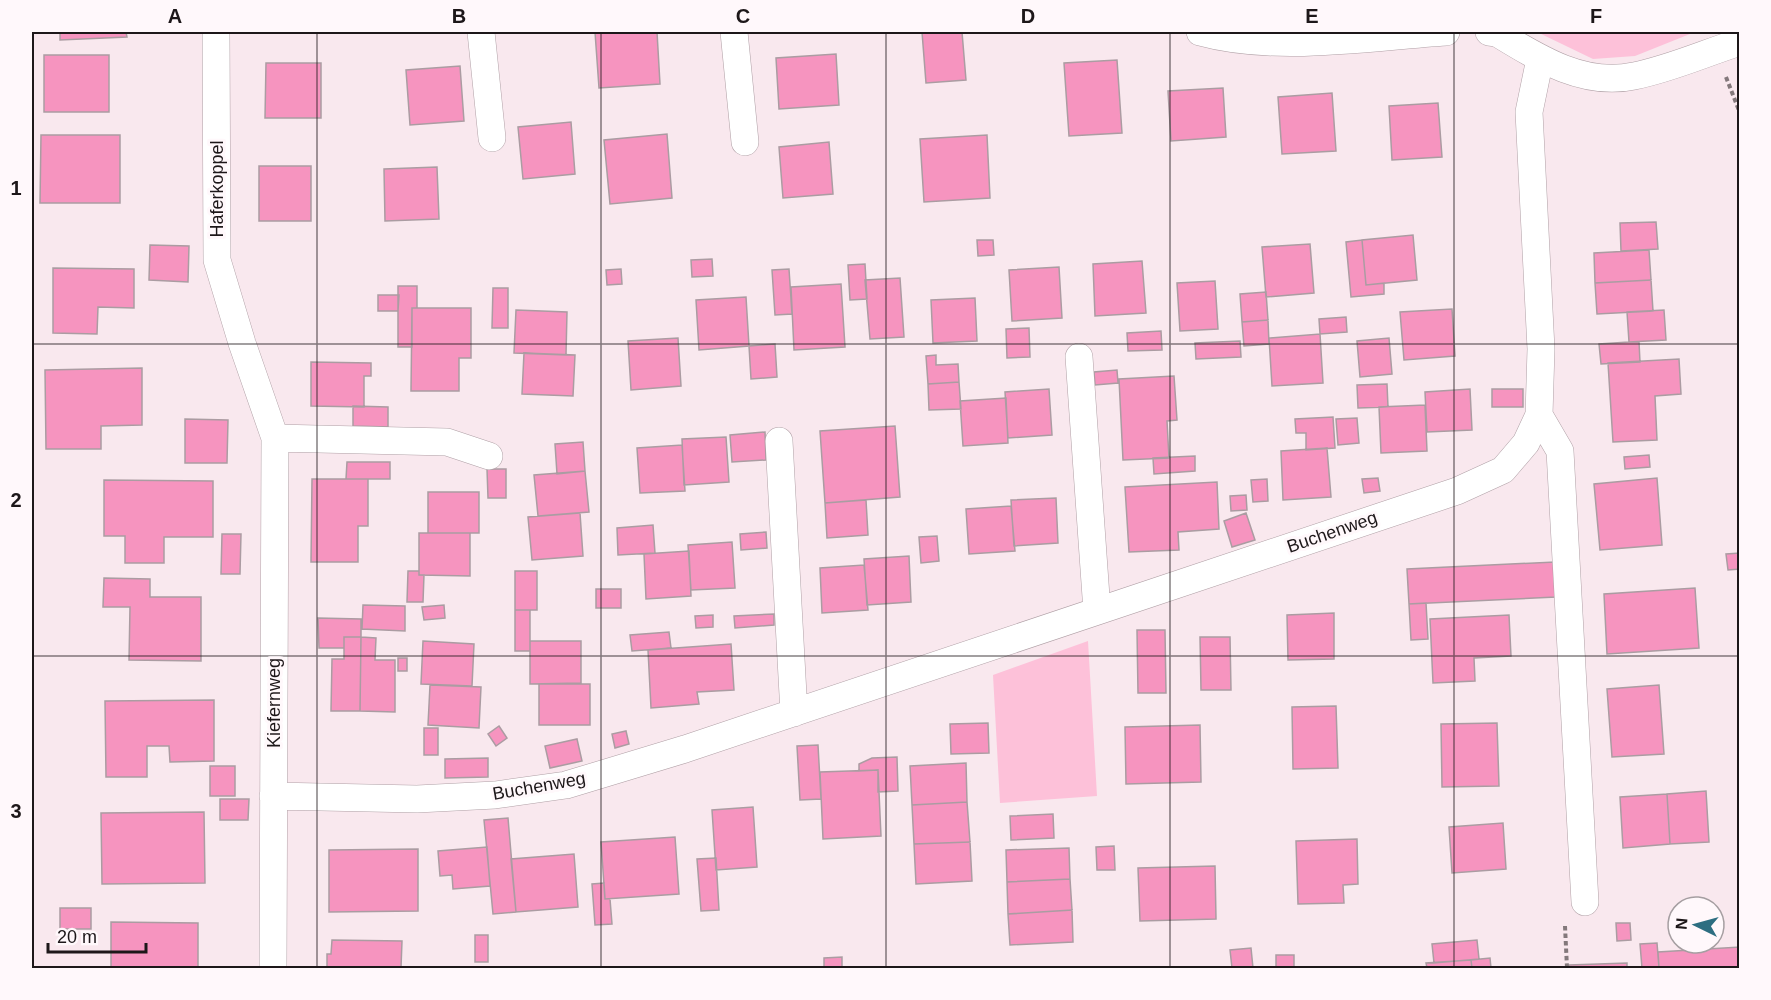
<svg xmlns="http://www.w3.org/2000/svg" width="1771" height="1000" font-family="Arial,sans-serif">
<rect width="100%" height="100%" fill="#f9e8ee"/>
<path fill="#fdc1d9" d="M1537 32H1695L1635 56 1593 59Z
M1088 641 1097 796 1000 803 993 675Z"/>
<path fill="#f694bf" stroke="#ab9ca2" stroke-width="1.5" d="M60 32H126L127 37 60 40Z
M595 32H657L660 84 599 88Z
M922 32H962L966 80 926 83Z
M836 54 839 105 779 109 776 58Z
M44 55H109V112H44Z
M1117 60 1122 133 1069 136 1064 63Z
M266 63H321V118H265Z
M460 66 464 121 410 125 406 70Z
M1223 88 1226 137 1171 141 1168 91Z
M1332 93 1336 151 1282 154 1278 97Z
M1438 103 1442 157 1392 160 1389 106Z
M571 122 575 174 523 179 518 127Z
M667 134 672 198 610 204 604 140Z
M41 135H120V203H40Z
M987 135 990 198 924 202 920 139Z
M829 142 833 194 783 198 779 147Z
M259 166H311V221H259Z
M437 167 439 219 385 221 384 169Z
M1656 222 1658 249 1621 251 1620 223Z
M1413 235 1417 280 1366 285 1362 240Z
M977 240H993L994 255 978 256Z
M1362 240 1366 285 1384 283V294L1351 297 1346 242Z
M1310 244 1314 293 1266 297 1262 247Z
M150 245 189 246 188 282 149 280Z
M1649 250 1651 280 1595 283 1594 253Z
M712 259 713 276 692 277 691 260Z
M1142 261 1146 313 1095 316 1093 264Z
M865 264 867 299 850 300 848 265Z
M1059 267 1062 318 1012 321 1009 270Z
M53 268 134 269V308L98 307 97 334 53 333Z
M621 269 622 284 607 285 606 270Z
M789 269 792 314 775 315 772 270Z
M900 278 904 337 870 339 865 280Z
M1651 280 1653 311 1597 314 1595 283Z
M1215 281 1218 329 1180 331 1177 283Z
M841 284 845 347 794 350 791 287Z
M398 286H417V308H412V347H398Z
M493 288H508V328H492Z
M1266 292 1268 320 1242 322 1240 294Z
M378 295H399L398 311H378Z
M746 297 749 346 699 350 696 300Z
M975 298 977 341 933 343 931 300Z
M412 308H471V358H459V391H411Z
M1452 309 1455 356 1404 360 1400 312Z
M516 310 567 312 566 355 514 353Z
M1664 310 1666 340 1629 342 1627 312Z
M1346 317 1347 332 1320 334 1319 319Z
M1268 320 1269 344 1244 346 1242 322Z
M1029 328 1030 357 1007 358 1006 329Z
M1161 331 1162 350 1128 351 1127 333Z
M1320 334 1323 383 1272 386 1269 338Z
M678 338 681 386 631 390 628 341Z
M1389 338 1392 374 1360 377 1357 341Z
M1240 341 1241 357 1196 359 1195 343Z
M1629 342H1639L1640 362 1601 364 1599 344Z
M775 344 777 377 751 379 749 346Z
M524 353 575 355 573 396 522 394Z
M936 355V365L958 364 959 382 928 384 926 356Z
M1679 359 1681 394 1655 396 1657 440 1613 442 1608 363Z
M311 362 371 363V376H364V407L311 406Z
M142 368V425L101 426V449H46L45 370Z
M1117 370 1118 383 1095 385 1094 372Z
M1174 376 1177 420 1167 421 1169 458 1123 460 1119 379Z
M959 382 961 409 929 410 928 384Z
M1387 384 1388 407 1358 408 1357 385Z
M1049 389 1052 435 1008 438 1005 392Z
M1470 389 1472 430 1427 432 1425 392Z
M1492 389H1523V407H1492Z
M1006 398 1008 443 963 446 960 401Z
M1425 405 1427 451 1381 453 1379 407Z
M353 406 388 407V427L353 426Z
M1333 417 1335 448 1306 450V433H1296L1295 419Z
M1357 418 1359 443 1338 445 1336 419Z
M185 419 228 420 227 463H185Z
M895 426 900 497 825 503 820 431Z
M765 432 766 460 732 462 730 435Z
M726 437 729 482 684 485 682 439Z
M583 442 585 471 557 474 555 444Z
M682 445 685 491 640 493 637 448Z
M1327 448 1331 497 1283 500 1281 451Z
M1649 455 1650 467 1625 469 1624 457Z
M1195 456V471L1154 474 1153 458Z
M347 462H390V479H346Z
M487 469H506V498H488Z
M585 471 589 512 538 516 534 475Z
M1378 478 1380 491 1364 493 1362 479Z
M1657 478 1662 545 1600 550 1594 484Z
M312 479H368V526H358V562H311Z
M1267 479 1268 501 1253 502 1251 480Z
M104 480 213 481V537H164V563H125V536H104Z
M1217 482 1219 529 1178 532 1179 550 1129 552 1125 487Z
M428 492H479V533H428Z
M1246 495 1247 510 1231 511 1230 496Z
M1056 498 1058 543 1014 546 1011 500Z
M866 500 868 535 827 538 825 503Z
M1011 506 1015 551 969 554 966 509Z
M580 513 583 556 532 560 528 517Z
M1246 513 1255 540 1232 547 1224 521Z
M653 525 655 553 618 555 617 528Z
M766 532 767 548 741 550 740 534Z
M419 533H470V576L419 575Z
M222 534H241L240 574H221Z
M937 536 939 561 921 563 919 537Z
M732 542 735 588 691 590 688 545Z
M689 551 691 596 646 599 644 554Z
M1740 553V569L1728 570 1726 554Z
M909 556 911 602 867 605 864 559Z
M1555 562 1556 597 1409 604 1407 569Z
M864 565 868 610 822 613 820 568Z
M408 571H419V575H424L423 602H407Z
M515 571H537V610H515Z
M104 578 150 579V597H201V661L129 660 130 607H103Z
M1695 588 1699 648 1607 654 1604 594Z
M596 589H621V608H596Z
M1426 603 1428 639 1411 640 1409 604Z
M363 605 405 606V631L362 629Z
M444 605 445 618 424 620 422 607Z
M515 610H530V651H515Z
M1334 613V659L1288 660 1287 615Z
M774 614V625L735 628 734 616Z
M713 615V627L696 628 695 616Z
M1509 615 1511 656 1474 658 1475 681 1433 683 1430 619Z
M318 618 361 619V637H344V648H319Z
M1137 630H1165L1166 693H1138Z
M669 632 671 648 632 651 630 635Z
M344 637H361L360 711H331L332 659H344Z
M361 637 376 638 375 660H395V712L360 711Z
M1200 637H1230L1231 690H1201Z
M423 641 474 644 472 686 421 684Z
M530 641H581V683L530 684Z
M731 644 734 690 697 692 699 704 651 708 648 650Z
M398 658H407V671H398Z
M539 684H590V725H539Z
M430 685 481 687 479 728 428 725Z
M1659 685 1664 754 1612 757 1607 689Z
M214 700V761L170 762 169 746H147V777H106L105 701Z
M1336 706 1338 768 1293 769 1292 707Z
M988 723 989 753 951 754 950 724Z
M1497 723 1499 786 1442 787 1441 724Z
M1200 725 1201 782 1126 784 1125 727Z
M499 726 507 738 496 746 488 734Z
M424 728H438V755H424Z
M626 731 629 744 615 748 612 734Z
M577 739 582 761 550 768 545 746Z
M818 745 821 799 800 800 797 746Z
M897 757 898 791 878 792V770L859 771V764L872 758Z
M488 758V777L445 778V759Z
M966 763 967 802 912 805 910 766Z
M210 766H235V796H210Z
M878 770 881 836 823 839 820 772Z
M1706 791 1709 842 1670 844 1667 794Z
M1667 794 1670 844 1623 848 1620 797Z
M220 799H249L248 820H220Z
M967 802 970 842 914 844 912 805Z
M753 807 757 867 716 870 712 810Z
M204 812 205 883 102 884 101 813Z
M1053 814 1054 838 1011 840 1010 816Z
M508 818 516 912 493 914 484 820Z
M1503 823 1506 869 1452 873 1449 827Z
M675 837 679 894 605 899 601 842Z
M1357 839 1358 884 1343 885 1344 903 1298 904 1296 841Z
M970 842 972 881 916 884 914 844Z
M1114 846 1115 870H1097L1096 847Z
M487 847 490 886 453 889 452 875 440 876 438 851Z
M1069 848 1070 879 1007 882 1006 850Z
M418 849V911L329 912V850Z
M574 854 578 907 516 912 511 859Z
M716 858 719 910 701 911 697 859Z
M1215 866 1216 919 1140 921 1138 868Z
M1070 879 1072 910 1008 914 1007 882Z
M604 883 605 899H610L612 924 595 925 592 884Z
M60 908H91V929H60Z
M1072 910 1073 942 1010 945 1008 914Z
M111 922 198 923V968H111Z
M1616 923H1630L1631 940 1617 941Z
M475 935H488V962H475Z
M332 940 402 941 401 968H327V954H331Z
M1477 940 1479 959 1434 963 1432 944Z
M1657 943 1659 968H1642L1640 944Z
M1740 947V968H1659L1658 952Z
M1251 948 1253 968H1232L1230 950Z
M1276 955H1294V968H1276Z
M842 957V968H824V958Z
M1490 958 1491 968H1472L1471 960Z
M1471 960 1472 968H1427L1426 963Z
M1627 963V968H1569V965Z"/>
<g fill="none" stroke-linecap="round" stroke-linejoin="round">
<defs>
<path id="street" d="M216 32 217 260 242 343 275 438 273 968
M481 32 492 138
M734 32 745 142
M1200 32C1276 53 1368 37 1446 32
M1489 32 1497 33C1538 58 1584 87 1634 76 1670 69 1705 53 1740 42
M1079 357 1097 611
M1539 415 1560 451 1585 902
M275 438 447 442 489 456
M779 441 794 713
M273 796 417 799 495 795 566 785 685 749 1457 491 1503 470 1526 443 1539 415 1541 349 1529 112 1540 59"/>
</defs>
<use href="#street" stroke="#b0a0a6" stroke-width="28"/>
<path stroke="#83787b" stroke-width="4" stroke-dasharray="4.5 3" stroke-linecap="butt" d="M1726 77 1740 113
M1565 926 1567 968"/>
<use href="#street" stroke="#fff" stroke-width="27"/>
</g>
<path fill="none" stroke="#1d1719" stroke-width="1.5" stroke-opacity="0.55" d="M317 32V968M601 32V968M886 32V968M1170 32V968M1454 32V968M32 344H1740M32 656H1740"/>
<g text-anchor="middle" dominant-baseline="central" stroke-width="6" stroke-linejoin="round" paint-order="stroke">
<g font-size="18" fill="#1d1719" stroke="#fff8fb">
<text transform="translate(217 189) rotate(-90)">Haferkoppel</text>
<text transform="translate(1332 532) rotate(-19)">Buchenweg</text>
<text transform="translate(274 703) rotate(-90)">Kiefernweg</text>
<text transform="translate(539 786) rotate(-10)">Buchenweg</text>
</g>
</g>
<rect width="1771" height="1000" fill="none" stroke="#fff8fb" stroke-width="66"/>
<g transform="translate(1696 925) rotate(275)"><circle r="28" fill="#fff8fb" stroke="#a59ea1" stroke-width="1.5"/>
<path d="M0-4.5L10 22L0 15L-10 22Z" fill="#2d6e81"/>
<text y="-9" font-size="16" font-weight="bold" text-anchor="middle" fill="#1d1719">N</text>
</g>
<path d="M48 943v9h98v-9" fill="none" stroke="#1d1719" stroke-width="3"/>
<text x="57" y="943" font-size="18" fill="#1d1719" stroke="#fff8fb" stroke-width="4.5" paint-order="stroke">20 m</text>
<rect x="33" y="33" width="1705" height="934" fill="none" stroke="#1d1719" stroke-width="2"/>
<g font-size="20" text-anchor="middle" font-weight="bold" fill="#1d1719">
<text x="175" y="23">A</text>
<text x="459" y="23">B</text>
<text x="743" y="23">C</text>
<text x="1028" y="23">D</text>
<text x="1312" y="23">E</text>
<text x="1596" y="23">F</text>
<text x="16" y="195">1</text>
<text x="16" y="507">2</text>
<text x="16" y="818">3</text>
</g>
</svg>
